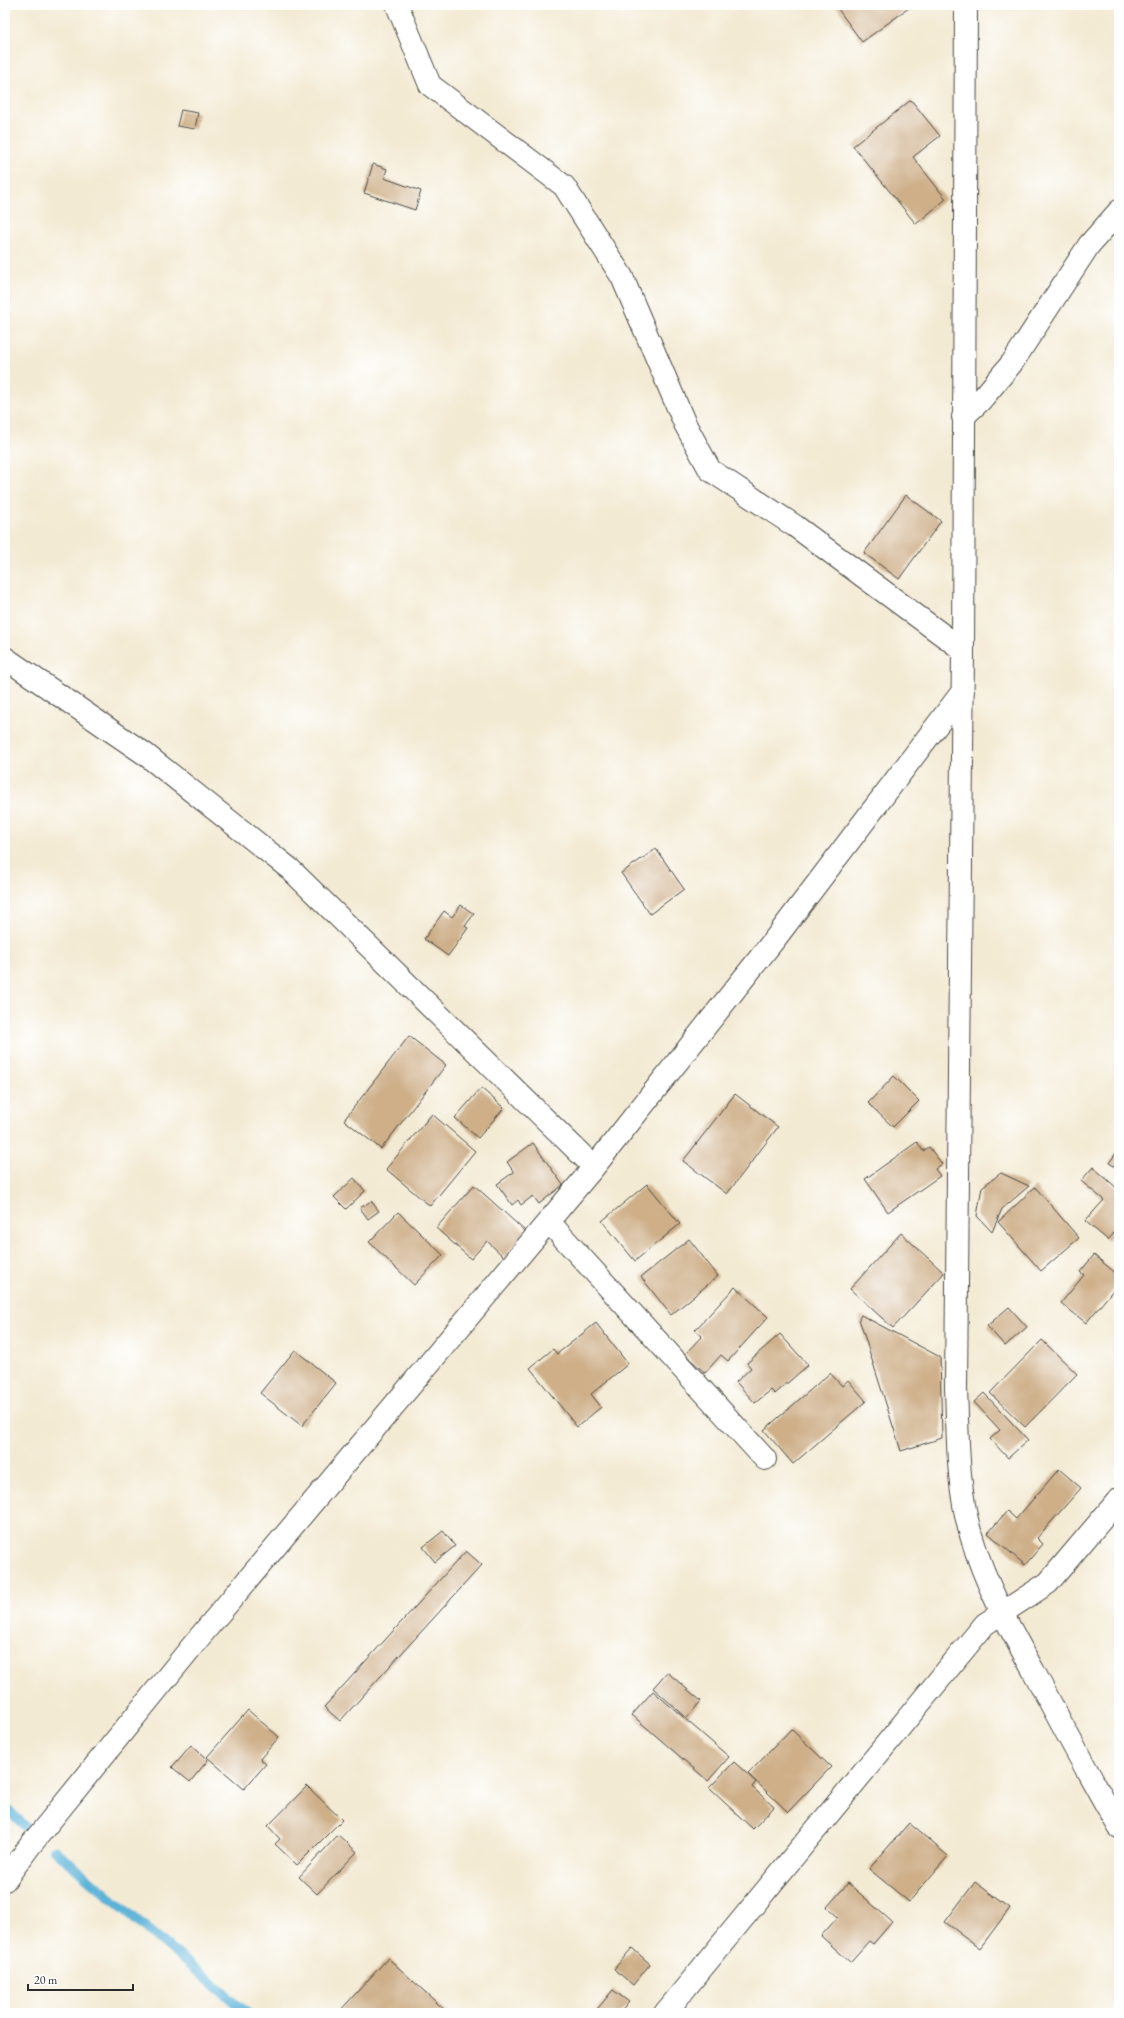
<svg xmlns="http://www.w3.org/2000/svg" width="1124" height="2018" font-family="'EB Garamond',serif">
<rect width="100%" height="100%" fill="#fff"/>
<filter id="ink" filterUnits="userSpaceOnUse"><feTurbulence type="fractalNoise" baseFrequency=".025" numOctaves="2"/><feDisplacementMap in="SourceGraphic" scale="8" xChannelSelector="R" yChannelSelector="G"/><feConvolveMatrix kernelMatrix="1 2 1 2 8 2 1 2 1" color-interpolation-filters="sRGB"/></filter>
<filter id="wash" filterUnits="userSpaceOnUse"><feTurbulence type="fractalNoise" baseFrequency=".012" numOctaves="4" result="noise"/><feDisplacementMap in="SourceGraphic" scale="16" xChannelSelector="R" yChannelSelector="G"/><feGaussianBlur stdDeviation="0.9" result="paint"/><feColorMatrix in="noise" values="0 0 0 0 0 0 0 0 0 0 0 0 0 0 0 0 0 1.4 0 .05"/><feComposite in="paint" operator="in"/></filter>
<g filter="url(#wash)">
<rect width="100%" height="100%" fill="#f3ead3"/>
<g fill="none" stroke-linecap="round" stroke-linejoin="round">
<path stroke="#5bb3d8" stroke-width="10" d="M5 1807 28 1829
M54 1850 247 2013"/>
</g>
<g id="blocks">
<path fill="#ceaf88" d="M835 5H913L862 42Z
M911 100 940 136 913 157 946 199 916 224 853 146Z
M181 110 198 113 195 129 177 126Z
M373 164 387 169 384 178 421 191 415 210 364 193Z
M906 495 941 521 899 579 864 553Z
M656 849 684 889 650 914 621 873Z
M461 905 474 914 465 926 468 928 448 956 424 939 444 911 452 917Z
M409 1036 446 1065 381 1149 344 1120Z
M894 1076 919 1101 893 1127 868 1103Z
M481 1088 504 1108 478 1138 455 1118Z
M735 1094 778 1127 727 1194 683 1161Z
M432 1114 475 1151 430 1206 386 1169Z
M917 1142 923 1151 929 1147 942 1164 935 1169 940 1176 888 1212 865 1179Z
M533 1143 563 1185 539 1204 533 1196 521 1205 518 1200 512 1205 497 1184 514 1172 507 1162Z
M1119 1149V1169L1109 1163Z
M1093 1167 1119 1190V1227L1108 1240 1085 1221 1104 1200 1081 1181Z
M1001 1173 1029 1186 1002 1209 992 1232 977 1216 982 1187Z
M354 1178 365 1191 346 1209 334 1197Z
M647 1184 680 1224 635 1261 602 1221Z
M474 1185 526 1232 504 1257 487 1241 471 1259 436 1228Z
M1035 1187 1079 1238 1041 1271 998 1222Z
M371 1201 379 1211 368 1219 360 1208Z
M398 1212 443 1255 414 1285 369 1242Z
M901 1233 944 1273 893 1328 850 1289Z
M689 1239 718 1276 671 1315 641 1277Z
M1094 1255 1119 1276V1283L1086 1323 1061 1303 1084 1275 1080 1272Z
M735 1287 768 1317 728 1361 721 1355 705 1373 685 1354 702 1336 695 1330Z
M1009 1307 1027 1327 1005 1346 987 1326Z
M861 1315 940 1357 942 1438 901 1451 859 1319Z
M596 1323 628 1364 591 1394 601 1407 577 1427 530 1368 553 1349 557 1354Z
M780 1334 808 1365 775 1394 771 1390 755 1403 736 1382 751 1368 747 1363Z
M1042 1340 1077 1374 1025 1427 990 1393Z
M295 1350 336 1383 302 1426 260 1393Z
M830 1373 842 1386 848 1380 866 1401 793 1464 764 1430Z
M984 1393 1028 1440 1008 1458 990 1439 1000 1430 974 1402Z
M1059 1469 1081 1488 1037 1538 1043 1544 1025 1565 988 1533 1007 1511 1016 1519Z
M443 1531 455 1546 435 1562 423 1547Z
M466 1551 482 1565 340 1721 324 1707Z
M667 1672 701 1701 687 1718 653 1688Z
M653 1691 729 1757 708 1781 632 1715Z
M248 1710 279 1737 260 1759 266 1764 244 1789 207 1757Z
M791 1729 831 1767 788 1812 748 1774Z
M191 1745 208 1760 190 1782 172 1767Z
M734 1762 756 1782 752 1787 774 1807 753 1829 709 1788Z
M307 1786 342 1820 297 1865 275 1844 280 1839 268 1826Z
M909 1823 948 1856 909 1902 869 1869Z
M338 1835 357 1852 317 1894 299 1877Z
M975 1882 1010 1908 980 1948 945 1922Z
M848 1883 892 1922 873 1944 869 1941 850 1962 821 1936 838 1917 827 1907Z
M632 1948 650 1964 633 1985 614 1969Z
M388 1958 448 2013H338Z
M613 1990 629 2002 620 2013H594Z"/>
</g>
</g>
<g filter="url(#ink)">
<use href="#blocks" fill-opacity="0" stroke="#494844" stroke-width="1"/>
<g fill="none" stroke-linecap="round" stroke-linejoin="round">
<defs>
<path id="street" d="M397 5 430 85 564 186 622 277 685 424 710 470 795 526 963 650
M966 5 963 650 956 1388C958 1436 957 1488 971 1535 985 1584 1009 1627 1033 1670 1061 1723 1089 1776 1119 1827
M963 417 981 400 1012 363 1089 245 1119 211
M5 658 145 754 290 869 594 1167
M549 1222 765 1459
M5 1880 29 1847 198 1639 594 1167 778 935 963 691
M665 2013 985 1624 1048 1583 1119 1499"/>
</defs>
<use href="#street" stroke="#494844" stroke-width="24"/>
<use href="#street" stroke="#fff" stroke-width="22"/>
</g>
</g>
<rect width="1124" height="2018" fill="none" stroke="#fff" stroke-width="20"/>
<path d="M28 1984v6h105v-6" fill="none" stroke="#2b2b2b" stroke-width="2"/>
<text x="34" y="1984" font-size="12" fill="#2b2b2b" stroke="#ffffff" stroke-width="3" paint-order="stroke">20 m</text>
</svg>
